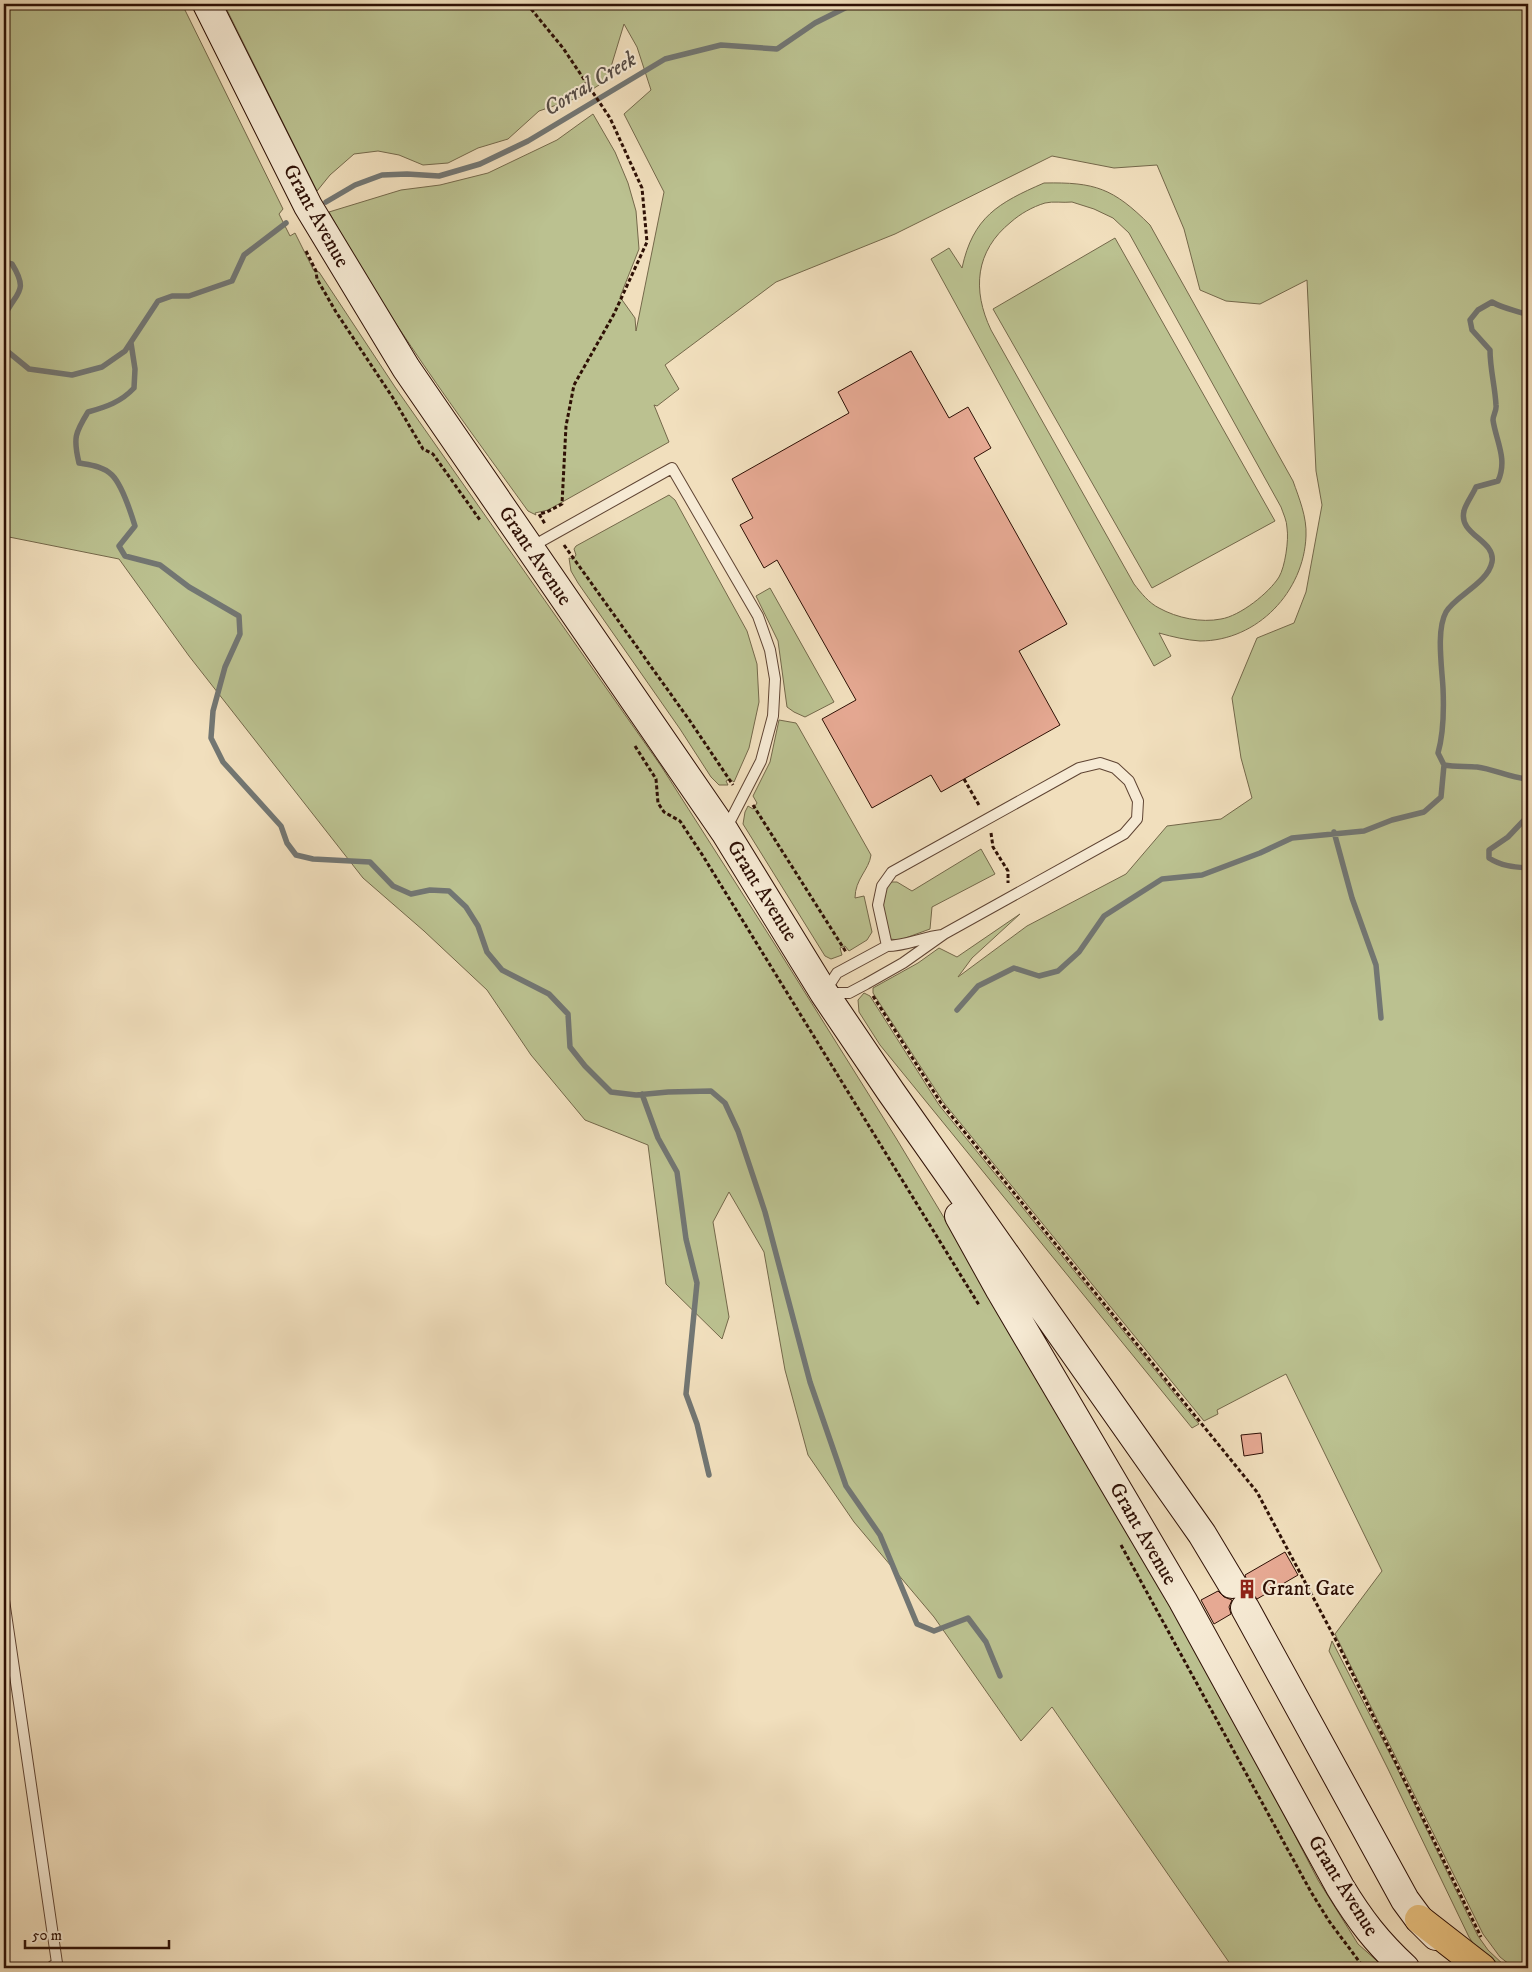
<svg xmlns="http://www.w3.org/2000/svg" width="1532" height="1972" font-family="'IM FELL DW Pica',serif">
<rect width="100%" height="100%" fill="#f1dfbd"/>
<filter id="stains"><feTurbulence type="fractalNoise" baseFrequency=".004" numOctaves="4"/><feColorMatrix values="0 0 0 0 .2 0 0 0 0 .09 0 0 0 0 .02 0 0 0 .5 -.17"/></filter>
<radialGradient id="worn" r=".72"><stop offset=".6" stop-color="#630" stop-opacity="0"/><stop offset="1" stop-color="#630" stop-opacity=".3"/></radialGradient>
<path fill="#bbc190" stroke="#74684a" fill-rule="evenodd" d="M4 4H182L283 209 279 214 290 236 295 233 314 271 319 272 395 387 661 766 774 943 896 1138 1043 1382 1231 1712 1318 1880 1358 1944 1385 1968H1233L1052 1707 1021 1741 934 1617 854 1522 808 1455 785 1370 764 1252 729 1192 713 1222 729 1317 722 1339 666 1284 648 1145 585 1120 531 1055 487 990 424 931 363 878 189 656 119 559 4 536Z
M224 4H1528V1968H1514L1500 1957 1483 1934 1335 1634 1382 1571 1286 1374 1217 1410 1218 1414 1204 1421 944 1103 873 993V988L918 963 939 948 957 957 1020 914 972 958 958 977 1027 926 1126 874 1167 826 1221 819 1252 798 1241 758 1232 698 1257 638 1294 623 1306 592 1322 505 1316 471 1307 280 1260 304 1226 301 1200 290 1184 229 1157 165 1114 168 1052 156 895 234 776 282 665 365 679 389 657 406 654 405 669 442 548 510 535 513 536 515 528 511C458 414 386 318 329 212L401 190 440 185 488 173 557 140 593 114 615 152 628 183 636 211 639 249 620 297 635 318 636 331 664 192 624 114 651 90 637 47 624 24 607 80 580 97 539 111 508 139 478 148 448 163 423 165 399 155 378 151 354 154 330 175 317 191Z
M1044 183C1095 182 1113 188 1150 225L1293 481C1299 498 1307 517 1306 536 1304 591 1258 641 1200 641 1186 640 1173 637 1159 633L1171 656 1154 666 931 259 949 248 962 268C973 217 998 203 1044 183ZM1072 202 1094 209 1113 218 1129 233 1281 507C1283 513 1287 521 1287 528 1289 540 1285 567 1279 577 1269 593 1240 616 1221 619 1201 623 1177 618 1159 608 1149 603 1141 593 1134 584L991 330C972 290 975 251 1011 222 1020 214 1032 207 1045 203 1053 201 1063 203 1072 202Z
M1115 238 1275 521 1152 588 993 309Z
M669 495 675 500 747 631 757 664 759 702 749 748 734 782 730 779 726 781 728 785H719L711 777 680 729 578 583 571 571 569 558 573 559 576 555 574 549 576 546Z
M770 588 834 702 805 717 794 712 787 707 778 641 756 596Z
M779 720 796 723 798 726 871 855C869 870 855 879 855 898L864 896 872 932 867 940 849 951 845 946 840 948 842 955 831 959 825 956 743 824 745 812 748 806 753 809 757 803 753 796 770 762Z
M981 849 995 874 932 907 930 929 900 940 889 939 882 909 887 887 891 882H897L912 891Z
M864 993 870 996 939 1105 1199 1424 1192 1428 880 1045 859 1012 858 1000Z
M1332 1641 1394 1762 1478 1936 1488 1950 1507 1968H1493L1478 1951 1469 1937 1388 1769 1329 1651Z"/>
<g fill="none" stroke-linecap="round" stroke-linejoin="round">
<path stroke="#727673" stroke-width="5.5" d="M326 202 355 185 382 175 407 174 439 176 480 164 528 141 665 59 721 45 777 49 815 23 849 6 871 4
M4 262 12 264C30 293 15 292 4 317
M1528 315C1516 310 1504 309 1492 302L1478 310 1470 320 1472 330 1490 350C1490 369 1495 386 1496 405 1497 410 1493 415 1493 420 1496 441 1508 459 1498 481L1476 487C1473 494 1465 505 1464 511 1458 535 1496 540 1492 562 1488 583 1455 596 1446 612 1436 630 1442 668 1443 688 1444 710 1444 732 1438 753L1444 765C1455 767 1466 766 1477 767 1494 769 1510 778 1528 779
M4 342 7 351 29 369 72 375 102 367 125 351 158 301 172 296H189L232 281 244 255 286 223
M131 343 135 369 134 388C121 402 106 407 88 412 75 433 73 438 79 463 90 465 103 466 112 475 122 485 131 513 135 526L119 546 125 556 160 565 189 587 239 616 240 634 225 667 213 711 211 738 223 762 281 826 287 843 296 855 313 859 370 862 393 886 411 894 430 890 449 891 466 907 478 926 487 952 502 970 549 994 568 1014 570 1047 585 1066 611 1092 636 1095 668 1092 711 1091 725 1103 738 1131 765 1212 810 1382 846 1486 880 1535 917 1624 934 1631 968 1618 986 1642 1000 1676
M1528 816 1508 837 1489 850V858C1501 866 1514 867 1528 868
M1334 832 1352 898 1376 965 1381 1018
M957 1010 978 986 1014 968 1039 976 1058 971 1079 952 1104 916 1162 879 1202 875 1260 853 1292 838 1364 831 1392 820 1424 812 1441 797 1444 765
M642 1094 658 1138 677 1172 686 1239 697 1283 686 1394 697 1424 709 1475"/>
</g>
<path fill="#e6a993" stroke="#2e1005" d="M911 351 949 418 968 407 991 448 974 458 1067 624 1019 651 1060 725 941 792 931 775 872 808 822 719 856 700 777 560 764 568 740 525 753 518 732 479 849 413 838 392Z
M1261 1433 1263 1453 1244 1456 1241 1435Z
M1285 1552 1298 1575 1257 1599 1253 1594 1245 1592 1248 1584 1245 1575Z
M1218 1591 1224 1597 1232 1600 1229 1607 1231 1614 1214 1624 1201 1600Z"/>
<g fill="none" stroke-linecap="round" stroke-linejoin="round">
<defs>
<path id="lane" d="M531 547 672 468 758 616 770 650 775 679 773 716 761 761 726 829
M1100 763 1115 768 1129 781 1138 801 1137 819 1124 834 944 934 903 963 866 984 849 993H824L837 973 887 946 878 905 882 886 892 872 1079 768Z
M887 946C906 946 923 937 942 935
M4 1600 57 1963 50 1968"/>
<path id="secondary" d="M207 4 308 206 406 368 725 832 824 993 891 1092 1202 1534 1232 1584
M959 1216 1000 1290 1183 1601 1340 1887C1360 1920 1377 1942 1405 1968
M1245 1608 1405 1900 1419 1919 1436 1936"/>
<path id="highway" d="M1419 1919 1482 1968"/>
</defs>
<use href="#lane" stroke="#5f4433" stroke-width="12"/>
<use href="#secondary" stroke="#2e1005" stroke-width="30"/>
<use href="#highway" stroke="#2e1005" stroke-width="30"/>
<path stroke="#2e1005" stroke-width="3" stroke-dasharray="4 2.5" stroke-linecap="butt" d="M527 4 563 48 610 118 642 188 647 242 614 314 574 385 566 426 562 504 547 512 539 514 545 524
M306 251 316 271 317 279 336 312 393 398 423 449 433 454 480 520
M564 545 690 721 733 785
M635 746 656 779 658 803 664 812 680 821 703 856 979 1305
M964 779 980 807
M753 805 846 952
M991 833 993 847 1008 871V883
M873 996 941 1103 1257 1492 1338 1644 1481 1937
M1121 1545 1311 1892 1329 1921 1364 1968"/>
<use href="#lane" stroke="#f6ead4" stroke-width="10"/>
<use href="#secondary" stroke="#f6ead4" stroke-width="28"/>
<use href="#highway" stroke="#e8c07e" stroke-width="28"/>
</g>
<defs>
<symbol id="building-bare" viewBox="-9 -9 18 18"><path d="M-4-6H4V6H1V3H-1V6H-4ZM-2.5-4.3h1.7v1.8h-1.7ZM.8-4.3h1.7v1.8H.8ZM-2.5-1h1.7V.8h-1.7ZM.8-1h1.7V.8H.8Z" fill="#8f2418" stroke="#f6ead4" stroke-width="2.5" paint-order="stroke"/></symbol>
</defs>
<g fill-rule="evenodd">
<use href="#building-bare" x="1233" y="1575" width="28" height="28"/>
</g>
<g text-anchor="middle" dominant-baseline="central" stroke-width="4" stroke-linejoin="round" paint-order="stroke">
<g font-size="21" fill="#2e1005" stroke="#f6ead4">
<text transform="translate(316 216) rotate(61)">Grant Avenue</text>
<text transform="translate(535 556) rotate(56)">Grant Avenue</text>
<text transform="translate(762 891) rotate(58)">Grant Avenue</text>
<text transform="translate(1143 1534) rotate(60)">Grant Avenue</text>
<text transform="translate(1343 1886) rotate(58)">Grant Avenue</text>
</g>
<g font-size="21" fill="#2e1005" stroke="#f6ead4" text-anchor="start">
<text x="1262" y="1589">Grant Gate</text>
</g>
<g font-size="22" font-style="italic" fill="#564c45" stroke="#f6ead4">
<text transform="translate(590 84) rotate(-31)">Corral Creek</text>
</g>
</g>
<rect width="1532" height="1972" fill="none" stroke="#f1dfbd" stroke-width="20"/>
<rect x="5" y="5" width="1522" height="1962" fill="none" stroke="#2e1005" stroke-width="2.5"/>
<rect x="10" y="10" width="1512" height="1952" fill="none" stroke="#2e1005"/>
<path d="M25 1940v8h144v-8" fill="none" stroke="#2e1005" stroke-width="2.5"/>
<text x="32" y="1940" font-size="15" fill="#2e1005" stroke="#f6ead4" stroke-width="4" paint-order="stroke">50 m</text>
<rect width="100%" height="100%" filter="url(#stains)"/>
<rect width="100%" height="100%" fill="url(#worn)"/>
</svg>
